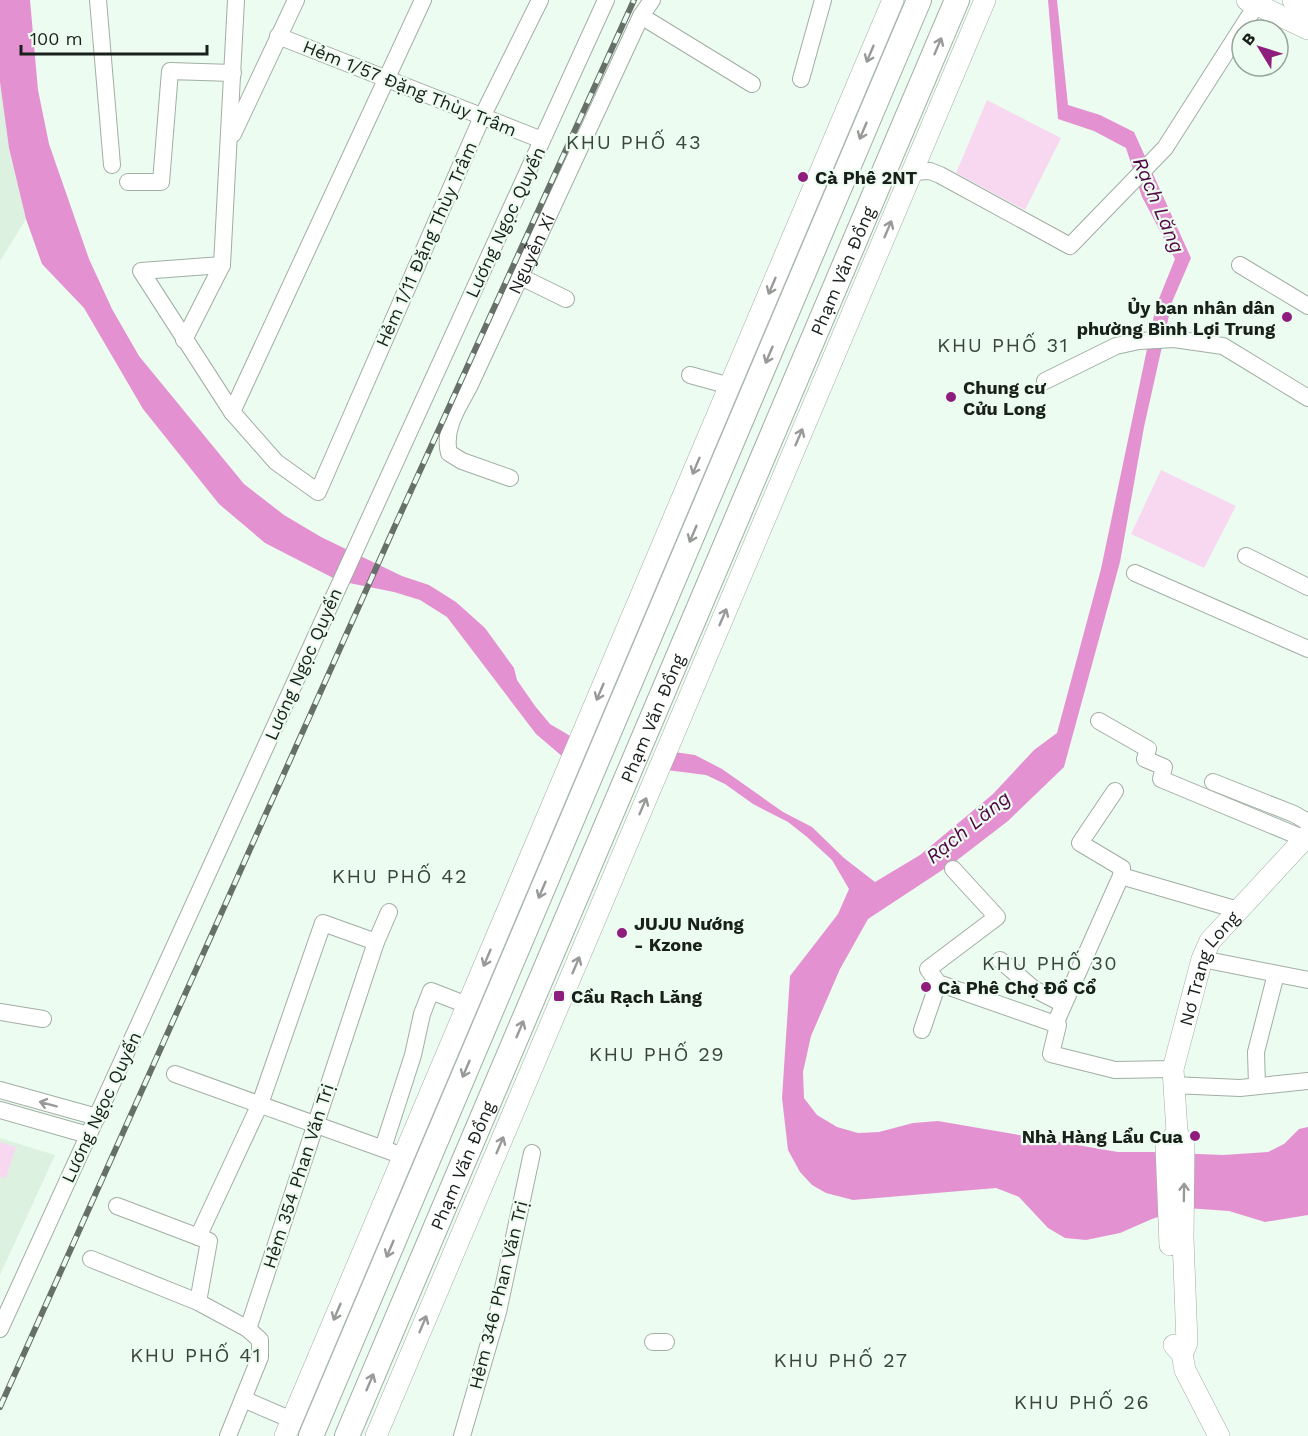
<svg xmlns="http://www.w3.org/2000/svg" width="1308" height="1436" font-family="'Work Sans',sans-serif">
<rect width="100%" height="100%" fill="#edfcf0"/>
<path fill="#dcf1e0" d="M0 82 9 148 26 219 0 261Z
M0 1138 55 1155 0 1275Z"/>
<path fill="#f8d8f0" d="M987 100 1061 138 1025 210 956 173Z
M1161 470 1236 506 1204 568 1131 534Z
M0 1142 16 1147 6 1178 0 1177Z"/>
<path fill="#e491d1" d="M0 0H30L38 90 49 144 89 259 112 309 139 356 244 484 284 515 321 537 402 576 429 585 456 602 485 628 514 668 517 680 535 706 550 724 572 737 695 755 722 769 783 812 812 827 844 858 875 882 920 855 993 794 1034 750 1057 733 1101 569 1156 306 1175 259 1142 197 1126 148 1094 131 1058 119 1048 0H1057L1068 105 1100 115 1134 132 1191 258 1172 302 1144 427 1120 562 1064 767 1008 821 956 861 868 919 840 969 811 1036 803 1072 804 1098 817 1115 837 1127 858 1133 879 1132 913 1123 938 1121 1118 1152H1152L1223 1155 1268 1152 1284 1144 1299 1129 1308 1127V1215L1265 1222 1229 1211 1186 1208 1152 1219 1120 1233 1086 1240 1065 1238 1048 1228 1019 1197 996 1188 853 1200 826 1193 812 1185 800 1172 788 1150 782 1098 790 976 838 914 849 889 832 860 807 837 788 822 753 804 725 784 706 775 563 757 536 734 447 617 420 600 394 592 339 581 265 543 219 504 143 409 84 308 42 264 26 219 9 148 0 82Z"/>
<path fill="#edfcf0" d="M574 735 673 748 663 772 564 760Z"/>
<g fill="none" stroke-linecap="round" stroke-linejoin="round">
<defs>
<g id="minor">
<path d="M98 0 112 165"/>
<path d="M641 16 752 84"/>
<path d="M278 36 542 140"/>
<path d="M801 79 823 0"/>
<path d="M233 134 296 0"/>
<path d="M912 172 930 171 940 175 1070 246 1165 148 1257 4"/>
<path d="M128 182H161L170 71 233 73"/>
<path d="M222 265 141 271 232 412 276 462 318 492 482 117 540 0"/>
<path d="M1240 265 1308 306"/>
<path d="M519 276 566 299"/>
<path d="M184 340 222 265 236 0"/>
<path d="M690 375 730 386"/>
<path d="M1045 381 1116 346 1139 341 1174 339 1223 346 1308 398"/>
<path d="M232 412 423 0"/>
<path id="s1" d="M510 478 462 461 449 453C443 429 458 407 469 387L641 16 652 0"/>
<path d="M1246 556 1308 587"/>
<path d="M1135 573 1308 649"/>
<path d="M1099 721 1148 749 1145 759 1164 767 1161 779 1305 839"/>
<path d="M1213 782 1294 814 1308 822"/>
<path d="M953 869 997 917 928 969 938 983 1058 1025 1051 1054 1115 1070 1173 1069"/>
<path d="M1121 876 1238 910"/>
<path d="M1202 959 1308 980"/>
<path d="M1000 960 1034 989 1063 1004"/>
<path d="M0 1012 43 1019"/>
<path d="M1055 1024 1121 876 1122 868 1080 843 1115 791"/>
<path d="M922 1030 938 983"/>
<path d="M175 1074 403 1156"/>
<path d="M1172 1085 1240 1088 1308 1081"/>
<path d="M1257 1086 1256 1052 1276 974"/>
<path d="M0 1090 97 1117"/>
<path d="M0 1110 88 1135"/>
<path d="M383 1148 413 1055 422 1014 431 991 467 1005"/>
<path d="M117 1206 209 1241 198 1302 248 1329"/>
<path d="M198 1237 260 1104 323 923 376 942"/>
<path d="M91 1259 198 1302"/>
<path d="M0 1329 606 0"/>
<path d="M653 1342H666"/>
<path d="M243 1399 292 1420"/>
<path d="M228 1436 260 1357V1340L248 1329 376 942 389 912"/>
<path d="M462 1436 498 1312 532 1153"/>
</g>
<g id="major">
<path d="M1247 0 1308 29"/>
<path d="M1293 0 1308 7"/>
<path d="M1170 1245 1166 1147 1177 1132"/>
<path d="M1174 1345 1182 1354 1185 1370 1219 1436"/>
<path id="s2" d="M1182 1354 1187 1343 1183 1238 1184 1146 1177 1132 1173 1069 1202 959 1210 941 1308 835"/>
<path d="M285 1436 893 0"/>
<path d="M376 1436 985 0"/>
</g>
<g id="highway">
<path d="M311 1436 919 0"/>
<path id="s3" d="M347 1436 957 0"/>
</g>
</defs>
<use href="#minor" stroke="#a1aea3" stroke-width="18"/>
<use href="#major" stroke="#a1aea3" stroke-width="22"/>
<use href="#highway" stroke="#a1aea3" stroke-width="26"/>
<use href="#minor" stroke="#fff" stroke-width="16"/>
<use href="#major" stroke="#fff" stroke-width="21"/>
<use href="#highway" stroke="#fff" stroke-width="24"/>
<defs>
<path id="rail" d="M0 1407 394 528 634 0"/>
</defs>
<use href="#rail" stroke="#667068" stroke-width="6"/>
<use href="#rail" stroke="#edfcf0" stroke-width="4" stroke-dasharray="11" stroke-linecap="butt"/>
</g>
<defs><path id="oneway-shaft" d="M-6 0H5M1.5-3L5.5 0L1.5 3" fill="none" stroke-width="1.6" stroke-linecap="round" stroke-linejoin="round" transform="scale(1.5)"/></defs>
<g stroke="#989a98">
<use href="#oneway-shaft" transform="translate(938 46) rotate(-67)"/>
<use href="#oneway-shaft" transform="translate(870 54) rotate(113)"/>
<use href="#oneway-shaft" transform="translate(863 131) rotate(113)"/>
<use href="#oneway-shaft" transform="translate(888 229) rotate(-67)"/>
<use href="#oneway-shaft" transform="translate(772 286) rotate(113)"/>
<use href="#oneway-shaft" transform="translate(769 355) rotate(113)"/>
<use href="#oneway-shaft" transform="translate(799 437) rotate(-67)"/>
<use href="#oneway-shaft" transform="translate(696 466) rotate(113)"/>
<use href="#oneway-shaft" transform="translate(693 534) rotate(113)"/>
<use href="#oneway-shaft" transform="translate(723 617) rotate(-67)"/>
<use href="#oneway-shaft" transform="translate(600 692) rotate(113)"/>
<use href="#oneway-shaft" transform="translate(643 806) rotate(-67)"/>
<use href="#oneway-shaft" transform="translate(542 890) rotate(113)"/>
<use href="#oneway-shaft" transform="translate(487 958) rotate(113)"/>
<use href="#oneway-shaft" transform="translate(576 965) rotate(-67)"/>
<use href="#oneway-shaft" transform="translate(520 1029) rotate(-67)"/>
<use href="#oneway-shaft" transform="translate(466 1069) rotate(113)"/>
<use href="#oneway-shaft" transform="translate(48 1104) rotate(-165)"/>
<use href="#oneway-shaft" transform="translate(500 1145) rotate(-67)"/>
<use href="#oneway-shaft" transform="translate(1184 1192) rotate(-89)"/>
<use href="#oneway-shaft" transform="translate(390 1249) rotate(113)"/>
<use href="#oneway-shaft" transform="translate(337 1312) rotate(113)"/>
<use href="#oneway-shaft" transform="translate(423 1324) rotate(-67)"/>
<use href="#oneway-shaft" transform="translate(370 1382) rotate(-67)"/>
</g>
<g fill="#8f1d7d" stroke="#edfcf0" stroke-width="2">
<circle cx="803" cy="177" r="6"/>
<circle cx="1287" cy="317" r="6"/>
<circle cx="951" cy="397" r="6"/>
<circle cx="622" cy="933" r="6"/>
<circle cx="926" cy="987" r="6"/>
<rect x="553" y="990" width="12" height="12" rx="3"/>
<circle cx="1195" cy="1136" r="6"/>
</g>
<g text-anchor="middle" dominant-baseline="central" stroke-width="4.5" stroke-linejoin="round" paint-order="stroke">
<g font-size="18" fill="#191f1a" stroke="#edfcf0">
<text transform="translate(410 88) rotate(22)">Hẻm 1/57 Đặng Thùy Trâm</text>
<text transform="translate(505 222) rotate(-65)">Lương Ngọc Quyến</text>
<text transform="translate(426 244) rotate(-66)">Hẻm 1/11 Đặng Thùy Trâm</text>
<text stroke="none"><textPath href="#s1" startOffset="284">Nguyễn Xí</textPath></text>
<text stroke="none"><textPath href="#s3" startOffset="1266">Phạm Văn Đồng</textPath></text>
<text transform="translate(303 664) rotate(-66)">Lương Ngọc Quyến</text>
<text stroke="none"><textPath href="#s3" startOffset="780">Phạm Văn Đồng</textPath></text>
<text stroke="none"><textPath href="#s2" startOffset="396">Nơ Trang Long</textPath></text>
<text transform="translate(101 1107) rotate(-65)">Lương Ngọc Quyến</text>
<text stroke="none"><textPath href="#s3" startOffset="294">Phạm Văn Đồng</textPath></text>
<text transform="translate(298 1176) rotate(-72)">Hẻm 354 Phan Văn Trị</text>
<text transform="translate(498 1295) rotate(-76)">Hẻm 346 Phan Văn Trị</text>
</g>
<g font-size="18" font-weight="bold" fill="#191f1a" stroke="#edfcf0" text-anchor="start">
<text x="815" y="177">Cà Phê 2NT</text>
<text x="1275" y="307" text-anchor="end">Ủy ban nhân dân<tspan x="1275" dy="21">phường Bình Lợi Trung</tspan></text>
<text x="963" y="387">Chung cư<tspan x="963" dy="21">Cửu Long</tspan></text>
<text x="634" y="923">JUJU Nướng<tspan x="634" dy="21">- Kzone</tspan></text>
<text x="938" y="987">Cà Phê Chợ Đồ Cổ</text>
<text x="571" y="996">Cầu Rạch Lăng</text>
<text x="1183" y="1136" text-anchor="end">Nhà Hàng Lẩu Cua</text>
</g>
<g font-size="20" letter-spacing="1.5" fill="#3a463c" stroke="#edfcf0">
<text x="634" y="142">KHU PHỐ 43</text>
<text x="1003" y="345">KHU PHỐ 31</text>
<text x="400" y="876">KHU PHỐ 42</text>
<text x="1050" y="963">KHU PHỐ 30</text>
<text x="657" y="1054">KHU PHỐ 29</text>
<text x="196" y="1355">KHU PHỐ 41</text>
<text x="841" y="1360">KHU PHỐ 27</text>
<text x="1082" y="1402">KHU PHỐ 26</text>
</g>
<g font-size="20" font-style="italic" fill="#510546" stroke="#edfcf0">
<text transform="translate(1159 205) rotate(67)">Rạch Lăng</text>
<text transform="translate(968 827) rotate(-39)">Rạch Lăng</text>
</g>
</g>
<g transform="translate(1260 48) rotate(308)"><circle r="28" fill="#edfcf0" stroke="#98a49a" stroke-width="1.5"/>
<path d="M0-4.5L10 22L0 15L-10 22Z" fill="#8f1d7d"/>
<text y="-9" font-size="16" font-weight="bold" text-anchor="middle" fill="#191f1a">B</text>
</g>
<path d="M21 45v9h186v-9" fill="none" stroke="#191f1a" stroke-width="3"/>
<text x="30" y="45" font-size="18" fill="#191f1a" stroke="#edfcf0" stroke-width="4.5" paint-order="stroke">100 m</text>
</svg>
